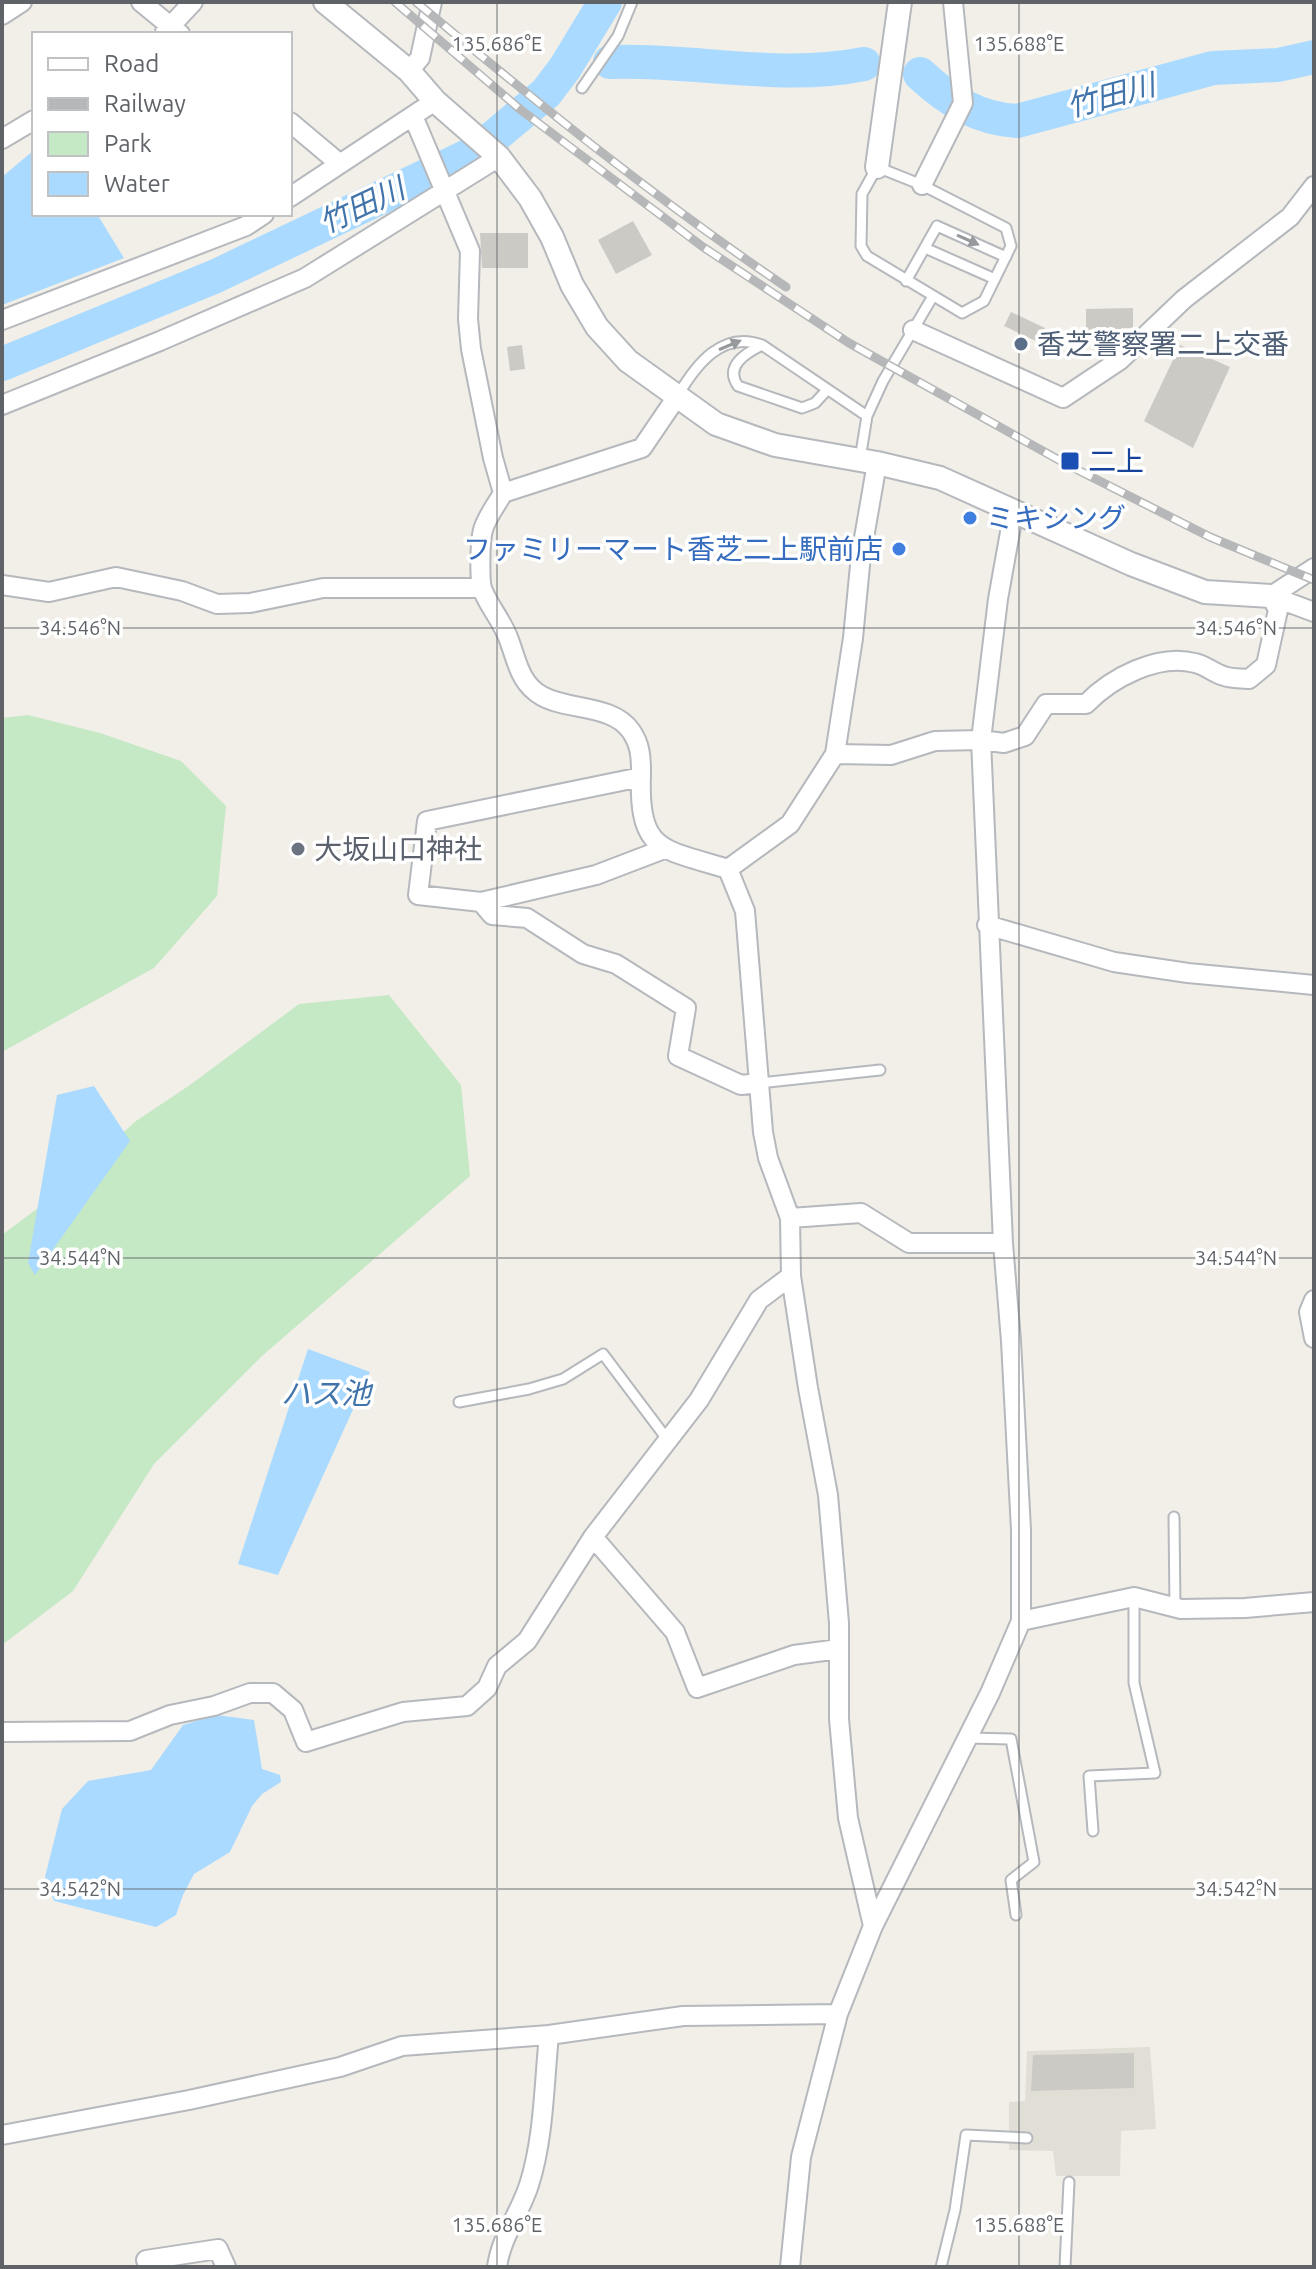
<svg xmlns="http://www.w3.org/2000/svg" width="1316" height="2269" font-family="Ubuntu,'Noto Sans JP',sans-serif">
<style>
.education{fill:#e1ded6}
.green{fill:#c5e8c5}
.water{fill:#aadaff}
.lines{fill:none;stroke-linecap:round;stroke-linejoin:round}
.river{stroke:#aadaff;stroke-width:34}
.building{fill:#cccac5}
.service-casing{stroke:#b5b8bc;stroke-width:13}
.minor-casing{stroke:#b5b8bc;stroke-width:22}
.tertiary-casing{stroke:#b5b8bc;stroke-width:26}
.service{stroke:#fff;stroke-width:9}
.minor{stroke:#fff;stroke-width:18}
.tertiary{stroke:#fff;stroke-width:22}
.rail-casing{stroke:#b6b7b8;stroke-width:9}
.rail{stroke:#fff;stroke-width:6;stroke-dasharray:18;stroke-linecap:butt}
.oneway{fill:#979a9d}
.ticks{fill:none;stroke:#5f6368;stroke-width:2;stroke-opacity:0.45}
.service-dot{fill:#5c6f8a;stroke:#fff;stroke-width:3}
.transit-dot{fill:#1a4fb4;stroke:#fff;stroke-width:3}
.shop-dot{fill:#3f7fe0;stroke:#fff;stroke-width:3}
.worship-dot{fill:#6b7280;stroke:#fff;stroke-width:3}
.labels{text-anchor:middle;stroke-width:7;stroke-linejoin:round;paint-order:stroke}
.service-label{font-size:28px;fill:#4e5e75;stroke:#fff;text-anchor:start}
.transit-label{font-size:28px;fill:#164399;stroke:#fff;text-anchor:start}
.shop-label{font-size:28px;fill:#366cbe;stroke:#fff;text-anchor:start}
.worship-label{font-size:28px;fill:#5b616d;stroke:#fff;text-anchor:start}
.water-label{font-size:30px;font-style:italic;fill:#4174aa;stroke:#fff}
.ticks-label{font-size:20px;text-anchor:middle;fill:#5f6368;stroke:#fff;stroke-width:7;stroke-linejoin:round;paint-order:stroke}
</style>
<rect width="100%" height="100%" fill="#f1efe8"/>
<!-- education -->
<path class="education" d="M1150 2047 1156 2129 1121 2131 1120 2176H1056L1053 2151 1009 2150V2102L1025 2101 1027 2051Z"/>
<!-- green -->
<path class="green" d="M28 715 100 733 181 761 226 806 217 896 154 968 2 1052V718Z
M389 995 461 1085 470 1176 262 1356 154 1464 73 1591 2 1645V1235L46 1202 136 1121 190 1085 299 1004Z"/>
<!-- water -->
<path class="water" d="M34 150V214H97L124 258 2 305V177Z
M94 1086 130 1141 35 1275 28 1263 57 1095Z
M308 1349 370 1372 278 1575 238 1564Z
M216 1715 254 1720 262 1769 280 1775 281 1782 262 1794 252 1806 230 1852 194 1874 183 1895 176 1915 156 1927 54 1901 45 1877 62 1809 88 1781 151 1770 183 1725Z"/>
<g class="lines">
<!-- river -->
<path class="river" d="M610 62C694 59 781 81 864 64
M920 74C948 100 978 119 1017 121L1213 68 1278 65 1314 57
M2 364 216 276 476 152 546 93 565 68 605 2"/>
</g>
<!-- building -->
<path class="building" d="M633 221 652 255 616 274 598 240Z
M480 233H528V268H482Z
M1133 308V328H1121V340H1086V309Z
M1011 312 1045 328 1038 342 1004 326Z
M522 345 525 369 510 371 507 347Z
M1180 345 1230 367 1193 448 1144 421Z
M1134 2053V2088L1031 2091 1033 2055Z"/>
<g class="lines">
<defs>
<path id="service" d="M582 88 618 36 632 2
M877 167 922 185 1006 228 1011 246 984 301 962 313 867 256 861 246 862 194Z
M925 248 995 279
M906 281 937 226 1006 257
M762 345C746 353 724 366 738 386L802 408 815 403 827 390
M678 395C696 365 722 330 762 345L867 416
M860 459 867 416 883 381 933 296
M759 1083 880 1070
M459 1402 529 1389 563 1379 603 1354 667 1439
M1174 1517 1175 1607
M968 1738 1011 1739 1034 1862 1011 1880 1016 1915
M1093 1831 1089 1776 1155 1773 1134 1683V1597
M941 2267 955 2210 966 2135 1027 2138
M1065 2267 1069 2182"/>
<path id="minor" d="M141 2 180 34
M2 15 22 2
M165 32 193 2
M409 71 420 58 432 2
M413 116 470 251 468 319 471 349 493 458 503 493
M290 122 340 164
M2 139 34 120
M922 185 963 103 953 2
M290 197 435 101
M2 320 246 226 264 214
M913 330 1063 398 1120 360 1184 299 1290 217 1314 186
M676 398 642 448 503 493C497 504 486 518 483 530 480 540 479 583 483 591 490 608 503 622 509 640 517 661 520 684 542 696 569 711 612 704 631 731 640 744 641 756 641 771 638 853 660 848 728 869L790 824 835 754 853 638 861 555 877 463
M2 405 160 341 305 278 499 157
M2 585 49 592 116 577 182 591 217 604 250 603 323 588H481
M1271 596 1314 568
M1271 596 1314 612
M835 754 891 755 935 741 981 740 1004 743 1025 736 1046 704H1086C1111 678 1158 653 1195 663 1205 665 1214 673 1224 676 1231 679 1241 678 1249 679L1266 665 1278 610 1271 596
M641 777 427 821 418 895 481 902 596 875 664 849
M728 869 745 911 763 1132 768 1158 790 1218 861 1213 909 1243H1003
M481 902 492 915 527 918 583 954 616 964 686 1008 678 1056 741 1085 759 1083
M987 925 1114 962 1188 973 1314 985
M790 1218 791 1276 808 1388 828 1495 839 1623V1719L848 1818 873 1926
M791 1276 759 1300 699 1400 593 1537 675 1632 697 1688 794 1655 839 1649
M1314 1300 1309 1312 1314 1338
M1021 1621 1134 1597 1181 1609 1245 1608 1314 1602
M2 1732 130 1731 170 1715 214 1706 250 1693H273L293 1710 306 1742 403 1712 467 1706 487 1688 497 1666 527 1641 593 1537
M2 2135 189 2100 340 2067 402 2046 549 2035 683 2016 838 2014
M146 2260 218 2249 226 2267
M497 2267C501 2237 520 2213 529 2185 544 2138 544 2084 549 2035
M790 2267 801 2157 838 2014 873 1926 990 1693 1021 1621V1530L1011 1341 1003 1243 981 740 998 599 1014 510"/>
<path id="tertiary" d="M325 2 409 71 435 101 499 157 530 198 552 237 572 285 597 327 628 361 716 424 775 445 877 463 940 478 1131 564 1205 592 1271 596
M877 167 900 2"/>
</defs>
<!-- service casing -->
<use href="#service" class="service-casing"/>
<!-- minor casing -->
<use href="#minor" class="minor-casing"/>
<!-- tertiary casing -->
<use href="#tertiary" class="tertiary-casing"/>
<!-- service -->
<use href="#service" class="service"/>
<!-- minor -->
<use href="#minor" class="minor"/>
<!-- tertiary -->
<use href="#tertiary" class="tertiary"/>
<defs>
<path id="rail" d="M395 2 521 110 703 247 849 343 1068 465 1210 537 1314 580
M416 2C536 102 656 199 786 287"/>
</defs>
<!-- rail casing -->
<use href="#rail" class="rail-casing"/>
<!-- rail -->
<use href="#rail" class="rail"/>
</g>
<!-- one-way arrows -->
<defs><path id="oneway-solid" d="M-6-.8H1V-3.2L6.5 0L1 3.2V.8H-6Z" transform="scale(2)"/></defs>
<g class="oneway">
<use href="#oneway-solid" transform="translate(968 240) rotate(24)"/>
<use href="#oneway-solid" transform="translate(730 345) rotate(-23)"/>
</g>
<!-- ticks -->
<path class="ticks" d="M497 2V2267M1019 2V2267M2 628H1314M2 1258H1314M2 1889H1314"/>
<!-- markers -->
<circle class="service-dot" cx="1021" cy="344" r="8"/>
<rect class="transit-dot" x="1060" y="451" width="20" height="20" rx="4"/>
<g class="shop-dot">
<circle cx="970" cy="518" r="8"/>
<circle cx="899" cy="549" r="8"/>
</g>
<circle class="worship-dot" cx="298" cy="849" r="8"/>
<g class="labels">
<!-- service labels -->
<g class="service-label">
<text x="1037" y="354">香芝警察署二上交番</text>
</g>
<!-- transit labels -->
<g class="transit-label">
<text x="1088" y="471">二上</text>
</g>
<!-- shop labels -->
<g class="shop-label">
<text x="986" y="528">ミキシング</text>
<text x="883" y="559" text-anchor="end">ファミリーマート香芝二上駅前店</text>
</g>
<!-- worship labels -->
<g class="worship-label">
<text x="314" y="859">大坂山口神社</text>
</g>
<!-- water labels -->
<g class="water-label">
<text transform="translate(1111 96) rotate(-15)" y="10">竹田川</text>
<text transform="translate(362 206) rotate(-25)" y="10">竹田川</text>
<text x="326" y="1404">ハス池</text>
</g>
</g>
<g class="ticks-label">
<text x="497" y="51">135.686°E</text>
<text x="1019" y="51">135.688°E</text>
<text x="80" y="635">34.546°N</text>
<text x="1236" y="635">34.546°N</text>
<text x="80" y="1265">34.544°N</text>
<text x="1236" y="1265">34.544°N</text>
<text x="80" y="1896">34.542°N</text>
<text x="1236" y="1896">34.542°N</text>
<text x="497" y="2232">135.686°E</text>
<text x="1019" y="2232">135.688°E</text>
</g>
<!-- border -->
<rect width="1316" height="2269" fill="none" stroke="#5f6368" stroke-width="8"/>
<!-- legend -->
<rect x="32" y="32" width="260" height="184" fill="#ffffff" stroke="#bfc1c3" stroke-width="2"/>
<rect x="48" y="58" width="40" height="12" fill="#ffffff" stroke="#bfc1c3" stroke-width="2"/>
<text x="104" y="72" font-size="24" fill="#5f6368">Road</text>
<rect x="48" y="98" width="40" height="12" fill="#b6b7b8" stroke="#bfc1c3" stroke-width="2"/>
<text x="104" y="112" font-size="24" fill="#5f6368">Railway</text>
<rect x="48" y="132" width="40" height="24" fill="#c5e8c5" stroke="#bfc1c3" stroke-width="2"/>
<text x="104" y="152" font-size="24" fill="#5f6368">Park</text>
<rect x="48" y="172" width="40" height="24" fill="#aadaff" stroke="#bfc1c3" stroke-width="2"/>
<text x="104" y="192" font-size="24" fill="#5f6368">Water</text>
</svg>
